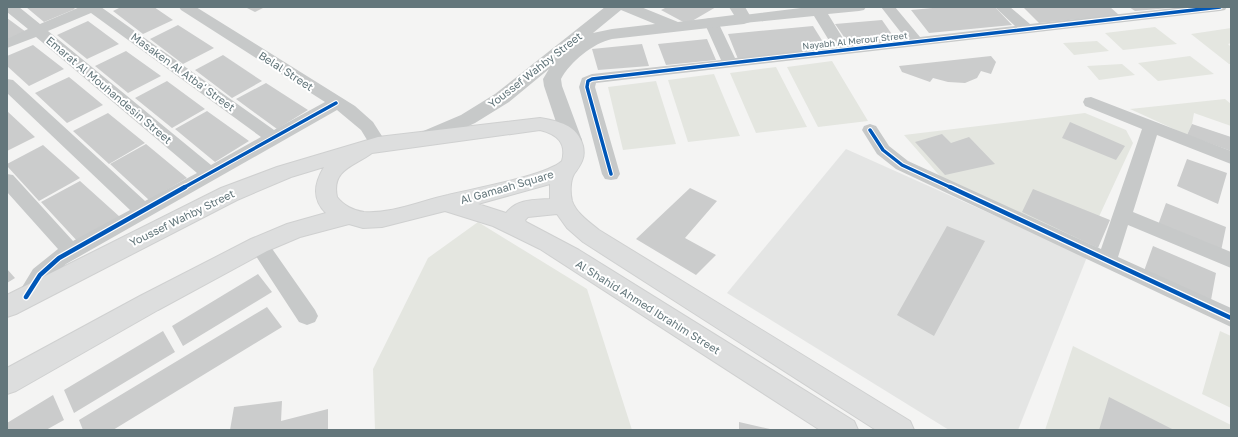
<svg xmlns="http://www.w3.org/2000/svg" width="1238" height="437" font-family="'Golos Text',sans-serif">
<style>
.built{fill:#e4e5e4}
.green{fill:#e4e6e0}
.building{fill:#cbcccc}
.lines{fill:none;stroke-linecap:round;stroke-linejoin:round}
.secondary-casing{stroke:#cfd0d0;stroke-width:2}
.minor{fill:#c7c9c9;fill-rule:evenodd}
.tertiary{fill:#c7c9c9;fill-rule:evenodd}
.secondary{fill:#dddede;fill-rule:evenodd}
.cycleway-far1-casing{stroke:#fff;stroke-width:5.5}
.cycleway-casing{stroke:#fff;stroke-width:7}
.cycleway-far1{stroke:#0057b8;stroke-width:3.5}
.cycleway{stroke:#0057b8;stroke-width:4.5}
.labels{text-anchor:middle;stroke-width:4;stroke-linejoin:round;paint-order:stroke}
.far-street-label{font-size:9px;fill:#63767b;stroke:#fff}
.street-label{font-size:11px;fill:#63767b;stroke:#fff}
</style>
<rect width="100%" height="100%" fill="#f4f4f3"/>
<!-- built -->
<path class="built" d="M846 149 1087 257 1018 430H949L727 293Z"/>
<!-- green -->
<path class="green" d="M1155 27 1177 44 1123 50 1105 33Z
M1231 28V43L1228 44 1231 47V64H1229L1191 34Z
M1097 41 1109 51 1074 55 1063 43Z
M1190 56 1214 74 1158 81 1138 63Z
M832 61 868 121 818 127 787 67Z
M1122 64 1135 75 1099 80 1087 66Z
M776 67 807 127 756 133 730 73Z
M714 74 740 136 688 142 668 80Z
M656 81 676 144 623 150 608 87Z
M1225 99 1231 104V126L1194 113 1192 124 1187 135 1130 109Z
M1085 113 1126 130 1133 143 1084 249 945 182 904 135Z
M478 222 587 289 632 430H375L373 369 428 258Z
M1220 331 1231 336V408L1202 394Z
M1073 346 1231 425V430H1045Z"/>
<!-- building -->
<path class="building" d="M26 7H73L75 9 44 22Z
M121 7H154L173 20 143 34 113 11Z
M245 7H265L255 12Z
M667 7H716L687 24 661 10Z
M943 7H995L1012 25 929 33 911 10Z
M1023 7H1110L1119 15 1039 23Z
M1129 7H1170V8L1135 11Z
M7 18 26 32 7 41Z
M882 20 896 40 849 44 835 24Z
M88 21 119 44 87 59 57 35Z
M178 25 214 48 183 64 150 39Z
M813 26 828 50 738 59 728 34Z
M707 39 716 60 666 65 658 44Z
M642 44 649 66 598 70 592 49Z
M33 45 64 69 29 86 7 66V56Z
M126 51 161 76 128 93 95 66Z
M223 55 262 81 232 98 195 70Z
M991 56 996 62 991 74 981 71 977 78 965 83 948 82 933 78 930 82 902 72 899 66Z
M69 77 103 105 67 123 35 93Z
M167 81 205 109 172 128 135 98Z
M266 83 308 110 277 129 236 99Z
M7 111 35 137 7 151Z
M207 111 249 141 215 162 175 129Z
M108 113 145 143 109 164 73 131Z
M1070 122 1125 146 1116 160 1062 138Z
M1192 124 1231 137V151L1187 135Z
M942 134 951 143 969 137 995 164 945 175 915 142Z
M146 144 187 178 149 200 110 164Z
M43 145 80 178 39 201 7 166V164Z
M1187 159 1227 173 1218 204 1177 186Z
M80 181 120 217 79 243 41 202Z
M690 188 717 201 685 238 716 255 696 275 636 239Z
M1033 189 1110 220 1098 248 1022 212Z
M1166 203 1226 227 1221 251 1158 225Z
M947 226 985 241 934 336 897 315Z
M1153 246 1216 273 1211 300 1144 271Z
M7 269 15 278 7 283Z
M258 274 272 292 183 346 172 326Z
M267 307 282 327 113 430H83L79 420Z
M163 331 175 352 74 413 64 390Z
M53 395 64 420 46 430H7V423Z
M1109 397 1174 430H1099Z
M282 401 281 421 328 409V430H230L234 407Z
M739 422 770 429V430H739Z"/>
<g class="lines">
<defs>
<path id="secondary" d="M540 118C558 121 578 125 583 146 584 151 584 157 582 161 580 166 577 170 574 174 570 181 570 193 572 201 576 213 589 222 599 230L910 421 914 430H876L583 242 567 228 557 214 528 217 525 220 526 222 579 250 854 421 858 430H820L540 249 493 226 445 211 382 227 363 228 349 224 300 237 267 251 158 310 16 391 7 394V368L140 296 251 239 287 224 326 213C312 199 314 184 324 167L291 177 237 200 16 314 7 317V295L221 188 277 167 378 137ZM540 130C557 134 567 143 562 161 546 176 472 189 448 195 420 201 392 214 364 212 354 211 343 205 337 197 331 169 355 166 372 153ZM550 184V199C533 200 517 199 506 213L478 204Z"/>
</defs>
<!-- secondary casing -->
<use href="#secondary" class="secondary-casing"/>
<!-- minor -->
<path class="minor" d="M7 7H19L40 24 80 7H101L274 130 325 102 181 10 179 7H196L355 106 373 122 387 144 384 148 378 150 372 148 361 130 337 110 66 264 47 281 33 303 26 306 19 303 16 297 33 269 58 249 7 192V174L13 175 73 241 130 210 7 93V79L13 80 145 201 197 173 36 37 7 48V39L28 29 7 12ZM91 13 261 137 211 165 48 31Z
M809 7H866L864 10 859 11 828 14 847 45 906 39 881 7H895L920 37 1015 26 995 7H1010L1030 24 1183 7H1227L1225 10 1220 11 596 83 595 87 620 174 617 179 611 180 605 179 602 174 579 87 582 78 592 74 721 60 704 22 706 19 711 18 716 19 718 22 735 58 833 47 814 16 744 23 739 22 737 19 739 16 744 15Z
M1091 97 1231 151V164L1157 135 1133 212 1231 252V268L1128 225 1118 257 1231 308V327L896 169 877 154 862 130 864 126 870 124 876 126 889 146 908 161 1101 249 1142 129 1085 106 1083 102 1085 98Z
M259 237 266 240 315 310 318 316 315 322 307 325 299 322 252 250 249 245 252 240Z"/>
<!-- tertiary -->
<path class="tertiary" d="M605 7H641L678 22 734 15 729 7H745L752 19 750 22 744 24 612 39C593 43 570 62 561 79L562 86 582 140 579 145 572 147 565 145 562 140 544 86 543 79 549 69 509 102 475 123 435 142 428 144 421 142 418 137 421 132 461 115 495 94ZM621 10 655 24 612 29 593 33Z"/>
<!-- secondary -->
<use href="#secondary" class="secondary"/>
<defs>
<path id="cycleway-far1" d="M870 130 883 150 902 165 952 188
M611 174 587 87 588 81 592 79 1220 7
M183 188 336 103"/>
<path id="cycleway" d="M950 187 1231 318
M26 297 40 275 59 258 185 187"/>
</defs>
<!-- cycleway-far1 casing -->
<use href="#cycleway-far1" class="cycleway-far1-casing"/>
<!-- cycleway casing -->
<use href="#cycleway" class="cycleway-casing"/>
<!-- cycleway-far1 -->
<use href="#cycleway-far1" class="cycleway-far1"/>
<!-- cycleway -->
<use href="#cycleway" class="cycleway"/>
</g>
<g class="labels">
<!-- far-street labels -->
<g class="far-street-label">
<text transform="translate(855 41) rotate(-6)" y="3">Nayabh Al Merour Street</text>
</g>
<!-- street labels -->
<g class="street-label">
<text transform="translate(535 70) rotate(-38)" y="4">Youssef Wahby Street</text>
<text transform="translate(286 71) rotate(33)" y="4">Belal Street</text>
<text transform="translate(183 72) rotate(36)" y="4">Masaken Al Atba' Street</text>
<text transform="translate(109 90) rotate(40)" y="4">Emarat Al Mouhandesin Street</text>
<text transform="translate(507 187) rotate(-16)" y="4">Al Gamaah Square</text>
<text transform="translate(182 218) rotate(-26)" y="4">Youssef Wahby Street</text>
<text transform="translate(648 307) rotate(32)" y="4">Al Shahid Ahmed Ibrahim Street</text>
</g>
</g>
<!-- border -->
<rect width="1238" height="437" fill="none" stroke="#63767b" stroke-width="16"/>
</svg>
